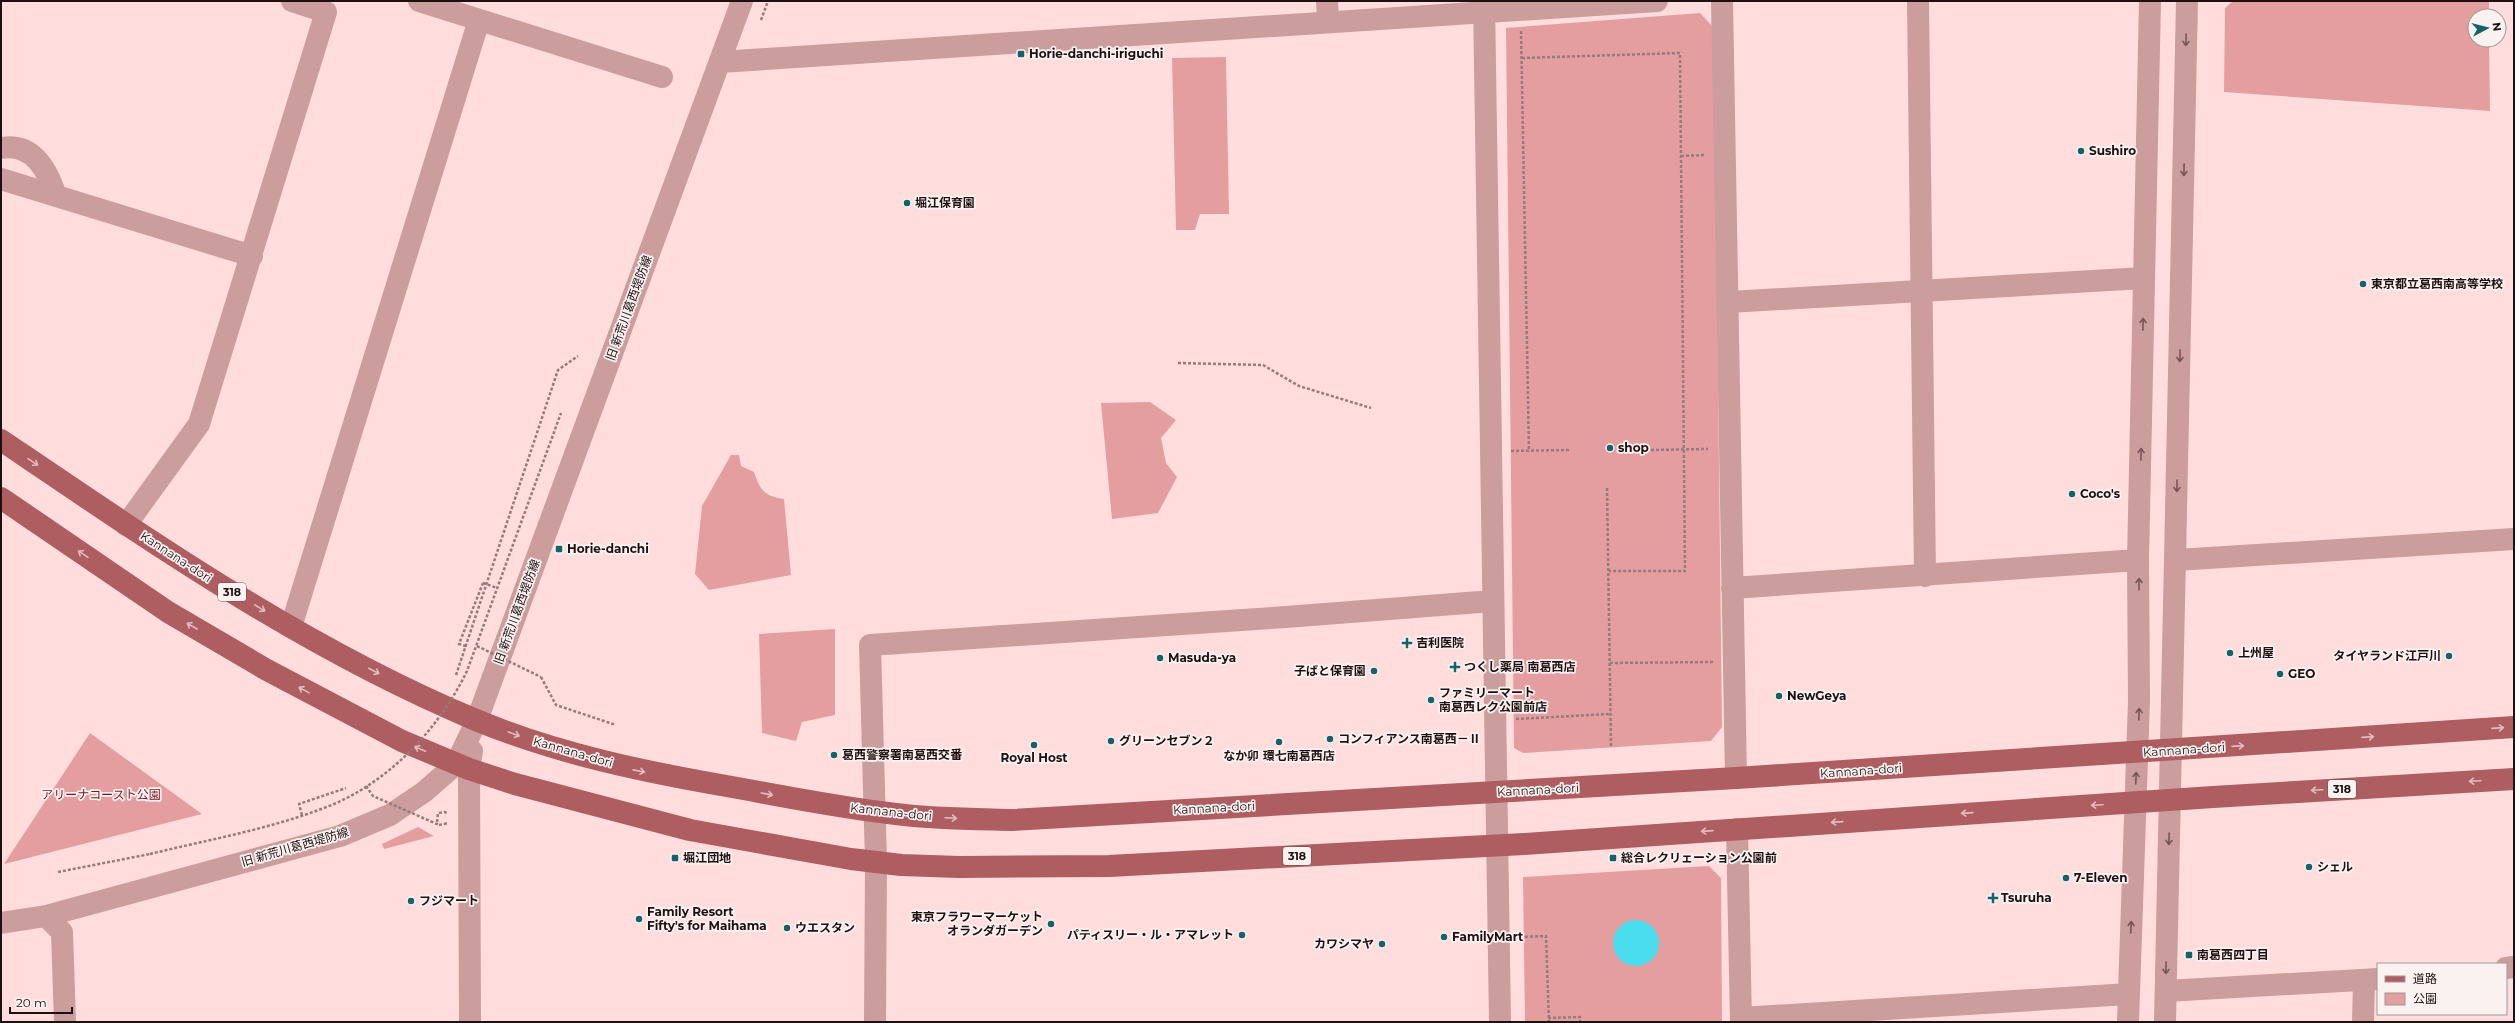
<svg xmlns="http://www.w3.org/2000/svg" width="2515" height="1023" font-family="Montserrat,'Noto Sans JP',sans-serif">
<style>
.green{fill:#e59e9f}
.water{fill:#49ddee}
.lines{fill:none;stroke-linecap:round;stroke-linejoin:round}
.path{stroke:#947b7c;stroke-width:2.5;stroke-dasharray:3 2;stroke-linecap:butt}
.minor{stroke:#cc9d9d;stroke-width:22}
.major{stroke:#ae5d61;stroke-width:22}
.path-bridge{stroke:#947b7c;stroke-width:2.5;stroke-dasharray:3 2;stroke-linecap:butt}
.oneway{stroke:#755657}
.oneway2{stroke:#dfbdbf}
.poi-dot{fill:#14626b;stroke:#faf1f1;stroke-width:1.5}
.labels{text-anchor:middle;stroke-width:3.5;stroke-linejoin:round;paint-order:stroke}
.shield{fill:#faf1f1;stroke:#605454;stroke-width:1}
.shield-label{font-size:11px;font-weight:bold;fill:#1e1011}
.poi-label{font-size:12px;font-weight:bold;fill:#1e1011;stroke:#faf1f1;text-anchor:start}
.street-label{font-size:12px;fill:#1e1011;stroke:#faf1f1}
.park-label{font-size:12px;fill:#711724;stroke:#faf1f1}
</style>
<rect width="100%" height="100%" fill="#fdd"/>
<!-- green -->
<path class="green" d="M2233 1H2489V16H2475V40H2489L2490 111 2224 92 2225 8Z
M1700 13 1714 28 1722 727 1711 741 1523 753 1514 748 1506 28Z
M1226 57 1229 214H1200L1195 230H1176L1172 58Z
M1150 402 1176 420 1161 438 1166 463 1177 477 1158 513 1112 519 1101 403Z
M731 455H739L741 466 754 472C760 490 764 496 784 499L791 575 709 590 695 574 702 506Z
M835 629V715L802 722 796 741 762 733 759 634Z
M90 733 202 814 4 864Z
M418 827 434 836 384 849 382 844Z
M1709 866 1721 878 1722 1022H1525L1523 877Z"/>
<!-- water -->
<path class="water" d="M1613 943a23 23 0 1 1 46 0a23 23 0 1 1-46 0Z"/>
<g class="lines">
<!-- path -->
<path class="path" d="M761 20 768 1
M1521 31 1529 451
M1522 58 1680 53 1685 571H1609
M1681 156 1705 155
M1178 363 1263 365 1299 386 1371 408
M1651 450 1708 449
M1511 451 1571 450
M1607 488 1611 747
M466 646 459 644 483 583
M1610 663 1713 662
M456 675 558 370 578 356
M541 677 556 705 616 725
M1516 719 1610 714
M302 815 299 804 346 788
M437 822 438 813 445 812 448 814
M439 825 448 823
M58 872 150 854
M1520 937 1546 936 1549 1022
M1548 1018 1580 1017V1022"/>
<!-- minor -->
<path class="minor" d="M419 1 662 77
M1327 1 1328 22
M1484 1 1500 1022
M1722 1 1736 778
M1918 1 1925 576
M720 62 1657 1
M1 148C33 142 48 171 56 196
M1 179 252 256
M1729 302 2144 278
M126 525 199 424 326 12 292 1
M2176 560 2514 539
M1732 588 2138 560
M291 627 479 20
M1737 829 1741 1022
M46 916 62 932 65 1022
M1 923 46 916 340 836 390 815 424 792 456 764 477 720 742 1
M2506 968 2514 967
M2166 991 2378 979
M1741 1018 2129 994
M470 1022 469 769 472 751
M875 1022 876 862 870 645 1286 617 1492 601
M2128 1022 2139 701 2138 560 2150 1
M2165 1022 2187 1
M2363 1022 2364 980"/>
<!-- major -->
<path class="major" d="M1 440C153 543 306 649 476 720 558 754 645 772 732 787 787 797 841 808 896 814 934 819 973 819 1012 820L1736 778 2514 727
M1 498 168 612 267 670 402 741 469 769 515 784 690 830 851 859 901 865 959 867 1109 866 1524 844 2213 797 2514 779"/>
<!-- path-bridge -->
<path class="path-bridge" d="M483 583 497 588
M477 646 541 677
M366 786 373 796 439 825
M150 854C211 839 276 828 334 804 392 779 440 727 467 671L561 413"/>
</g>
<!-- one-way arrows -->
<defs><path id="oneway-shaft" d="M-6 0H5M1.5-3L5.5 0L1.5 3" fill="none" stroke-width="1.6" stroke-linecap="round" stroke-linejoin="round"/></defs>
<g class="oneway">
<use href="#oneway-shaft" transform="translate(2186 40) rotate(91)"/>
<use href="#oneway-shaft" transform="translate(2184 170) rotate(91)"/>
<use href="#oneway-shaft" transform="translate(2143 324) rotate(-89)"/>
<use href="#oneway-shaft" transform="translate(2180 356) rotate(91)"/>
<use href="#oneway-shaft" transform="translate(2141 454) rotate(-89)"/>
<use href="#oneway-shaft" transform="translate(2177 486) rotate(91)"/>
<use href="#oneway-shaft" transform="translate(2139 584) rotate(-90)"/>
<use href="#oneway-shaft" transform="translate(2139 714) rotate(-88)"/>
<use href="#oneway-shaft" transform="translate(2136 778) rotate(-88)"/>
<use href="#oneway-shaft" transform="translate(2169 839) rotate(92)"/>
<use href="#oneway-shaft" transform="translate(2131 927) rotate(-88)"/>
<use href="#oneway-shaft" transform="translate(2166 968) rotate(91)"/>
</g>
<g class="oneway2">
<use href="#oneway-shaft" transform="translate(33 462) rotate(34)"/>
<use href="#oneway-shaft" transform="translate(83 554) rotate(-146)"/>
<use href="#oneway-shaft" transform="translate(260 608) rotate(31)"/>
<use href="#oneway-shaft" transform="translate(192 626) rotate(-150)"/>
<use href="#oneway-shaft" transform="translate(374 671) rotate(27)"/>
<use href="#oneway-shaft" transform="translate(304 690) rotate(-151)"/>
<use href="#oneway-shaft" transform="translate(2498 728) rotate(-4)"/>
<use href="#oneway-shaft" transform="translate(514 734) rotate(20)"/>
<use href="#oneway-shaft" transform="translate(2368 737) rotate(-4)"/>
<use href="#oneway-shaft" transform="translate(2238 746) rotate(-4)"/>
<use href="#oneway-shaft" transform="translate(420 749) rotate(-157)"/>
<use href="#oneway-shaft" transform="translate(639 771) rotate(11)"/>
<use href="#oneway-shaft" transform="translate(2475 781) rotate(177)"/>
<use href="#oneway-shaft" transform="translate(2317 790) rotate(177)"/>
<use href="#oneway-shaft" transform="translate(767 794) rotate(10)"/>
<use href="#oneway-shaft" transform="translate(2097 805) rotate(177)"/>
<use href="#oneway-shaft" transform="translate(1967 813) rotate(176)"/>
<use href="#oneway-shaft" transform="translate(951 818) rotate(3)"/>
<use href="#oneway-shaft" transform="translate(1837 822) rotate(176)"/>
<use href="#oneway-shaft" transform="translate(1707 831) rotate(176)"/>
</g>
<!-- markers -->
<g class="poi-dot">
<rect x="1017" y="50" width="8" height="8" rx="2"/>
<circle cx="2081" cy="151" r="4"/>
<circle cx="907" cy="203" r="4"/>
<circle cx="2363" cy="284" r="4"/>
<circle cx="1610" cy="448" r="4"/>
<circle cx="2072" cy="494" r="4"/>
<rect x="555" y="545" width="8" height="8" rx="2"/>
<path d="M1405 637h4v4h4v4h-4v4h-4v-4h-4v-4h4z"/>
<circle cx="2230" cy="653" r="4"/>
<circle cx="2449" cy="656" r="4"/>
<circle cx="1160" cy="658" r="4"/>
<path d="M1453 661h4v4h4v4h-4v4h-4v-4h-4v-4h4z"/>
<circle cx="1374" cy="671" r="4"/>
<circle cx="2280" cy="674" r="4"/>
<circle cx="1779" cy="696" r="4"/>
<circle cx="1431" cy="700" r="4"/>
<circle cx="1330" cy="739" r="4"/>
<circle cx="1111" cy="741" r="4"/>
<circle cx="1279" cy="742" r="4"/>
<circle cx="1034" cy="745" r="4"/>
<circle cx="834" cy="755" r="4"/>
<rect x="671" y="854" width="8" height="8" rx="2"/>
<rect x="1609" y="854" width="8" height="8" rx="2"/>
<circle cx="2309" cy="867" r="4"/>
<circle cx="2066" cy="878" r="4"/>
<path d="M1991 892h4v4h4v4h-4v4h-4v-4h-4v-4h4z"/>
<circle cx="411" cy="901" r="4"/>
<circle cx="639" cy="919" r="4"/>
<circle cx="1051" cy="924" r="4"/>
<circle cx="787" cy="928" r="4"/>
<circle cx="1242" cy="935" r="4"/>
<circle cx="1444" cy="937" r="4"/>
<circle cx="1382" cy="944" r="4"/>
<rect x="2185" y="951" width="8" height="8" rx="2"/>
</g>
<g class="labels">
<!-- shield labels -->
<g class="shield">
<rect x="218" y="583" width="28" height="18" rx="3"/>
<rect x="2328" y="780" width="28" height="18" rx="3"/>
<rect x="1283" y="847" width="28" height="18" rx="3"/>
</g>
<g class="shield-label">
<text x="232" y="596">318</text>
<text x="2342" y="793">318</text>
<text x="1297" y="860">318</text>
</g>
<!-- poi labels -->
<g class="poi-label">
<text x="1029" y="58">Horie-danchi-iriguchi</text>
<text x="2089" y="155">Sushiro</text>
<text x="915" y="207">堀江保育園</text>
<text x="2371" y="288">東京都立葛西南高等学校</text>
<text x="1618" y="452">shop</text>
<text x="2080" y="498">Coco's</text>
<text x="567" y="553">Horie-danchi</text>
<text x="1416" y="647">吉利医院</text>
<text x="2238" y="657">上州屋</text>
<text x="2441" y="660" text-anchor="end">タイヤランド江戸川</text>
<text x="1168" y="662">Masuda-ya</text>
<text x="1464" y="671">つくし薬局 南葛西店</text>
<text x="1366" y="675" text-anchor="end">子ばと保育園</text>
<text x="2288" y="678">GEO</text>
<text x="1439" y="697">ファミリーマート<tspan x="1439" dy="14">南葛西レク公園前店</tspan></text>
<text x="1787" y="700">NewGeya</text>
<text x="1338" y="743">コンフィアンス南葛西－Ⅱ</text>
<text x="1119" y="745">グリーンセブン２</text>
<text x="842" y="759">葛西警察署南葛西交番</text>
<text x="1279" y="760" text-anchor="middle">なか卯 環七南葛西店</text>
<text x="1034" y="762" text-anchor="middle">Royal Host</text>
<text x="683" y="862">堀江団地</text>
<text x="1621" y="862">総合レクリェーション公園前</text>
<text x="2317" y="871">シェル</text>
<text x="2074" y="882">7-Eleven</text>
<text x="2001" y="902">Tsuruha</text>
<text x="419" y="905">フジマート</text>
<text x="647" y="916">Family Resort<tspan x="647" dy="14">Fifty's for Maihama</tspan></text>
<text x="1043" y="921" text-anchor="end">東京フラワーマーケット<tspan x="1043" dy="14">オランダガーデン</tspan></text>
<text x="795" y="932">ウエスタン</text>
<text x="1234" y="939" text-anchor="end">パティスリー・ル・アマレット</text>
<text x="1452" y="941">FamilyMart</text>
<text x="1374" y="948" text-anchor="end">カワシマヤ</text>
<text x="2197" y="959">南葛西四丁目</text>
</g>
<!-- street labels -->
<g class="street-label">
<text transform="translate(629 308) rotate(-70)" y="4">旧 新荒川葛西堤防線</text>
<text transform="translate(176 557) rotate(33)" y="4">Kannana-dori</text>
<text transform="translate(517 612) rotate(-70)" y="4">旧 新荒川葛西堤防線</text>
<text transform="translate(2184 750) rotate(-4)" y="4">Kannana-dori</text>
<text transform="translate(573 752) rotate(16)" y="4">Kannana-dori</text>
<text transform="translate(1861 771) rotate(-4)" y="4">Kannana-dori</text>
<text transform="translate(1538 790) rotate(-3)" y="4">Kannana-dori</text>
<text transform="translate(1214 808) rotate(-3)" y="4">Kannana-dori</text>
<text transform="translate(891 812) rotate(6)" y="4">Kannana-dori</text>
<text transform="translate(295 847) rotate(-16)" y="4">旧 新荒川葛西堤防線</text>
</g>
<!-- park labels -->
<g class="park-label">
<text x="101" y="799">アリーナコースト公園</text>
</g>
</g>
<!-- border -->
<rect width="2515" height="1023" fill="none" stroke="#1e1011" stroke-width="4"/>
<!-- legend -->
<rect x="2377" y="963" width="130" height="52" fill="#faf1f1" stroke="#a29797"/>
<rect x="2385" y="976" width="20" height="6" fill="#ae5d61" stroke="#a29797"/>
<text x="2413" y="983" font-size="12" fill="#1e1011">道路</text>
<rect x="2385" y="993" width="20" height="12" fill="#e59e9f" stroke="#a29797"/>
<text x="2413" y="1003" font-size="12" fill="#1e1011">公園</text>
<!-- north arrow -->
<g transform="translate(2487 28) rotate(83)"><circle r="19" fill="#faf1f1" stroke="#a29797"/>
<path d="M0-3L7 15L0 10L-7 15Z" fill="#14626b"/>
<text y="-6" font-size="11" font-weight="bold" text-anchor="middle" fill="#1e1011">N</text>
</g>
<!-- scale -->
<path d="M10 1007v6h62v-6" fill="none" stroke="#1e1011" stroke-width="2"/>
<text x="16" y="1007" font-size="12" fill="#1e1011" stroke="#faf1f1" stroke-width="3" paint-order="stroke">20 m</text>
</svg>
